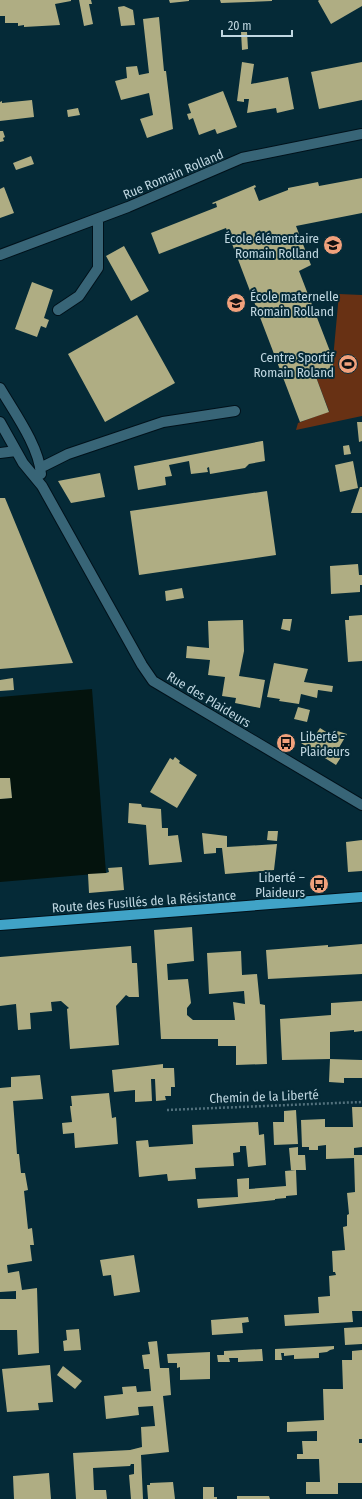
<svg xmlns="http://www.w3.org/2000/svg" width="362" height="1499" font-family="'Fira Sans Condensed',sans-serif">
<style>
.green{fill:#683114}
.water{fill:#04130d}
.building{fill:#afad83}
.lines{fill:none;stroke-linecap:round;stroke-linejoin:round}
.minor-casing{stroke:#00111a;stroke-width:12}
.major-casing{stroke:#00111a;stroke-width:12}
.path{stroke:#52717d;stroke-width:2.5;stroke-dasharray:2 2;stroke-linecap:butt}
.minor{stroke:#386577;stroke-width:10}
.major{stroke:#40a3c7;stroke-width:10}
.labels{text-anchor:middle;stroke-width:4;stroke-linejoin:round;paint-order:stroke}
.street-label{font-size:13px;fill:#c0d7e1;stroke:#052a37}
.poi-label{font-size:13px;fill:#c0d7e1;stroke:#052a37;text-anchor:end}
</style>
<rect width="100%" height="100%" fill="#052a37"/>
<!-- green -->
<path class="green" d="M339 294 362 295V416L296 430 298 423 330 411H329L316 377 333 370V359Z"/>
<!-- water -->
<path class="water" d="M92 689 106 873 0 882V799L12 798 10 778H0V697Z"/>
<!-- building -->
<path class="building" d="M0 0H71V1L55 4 60 25 24 27V25L18 26V23H5V16H0Z
M79 0H91L92 4H89L93 24 84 26Z
M169 0H189V1L170 3Z
M220 0H272V1L221 3Z
M319 0H362V6L331 24 318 1Z
M124 6 133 10 135 25 121 26 118 7Z
M159 17 164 71H166L173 129 147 138 140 119 153 115 149 93 121 100 115 81 127 78 126 67 137 66 139 75 149 73 143 19Z
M241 32H247L248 49 242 50Z
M242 62 254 64 251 84 288 77 294 109 277 113 276 108 247 113 249 99H244V102L237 101Z
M362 62V100L319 109 311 72Z
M223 91 237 127 217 134 215 129 199 135 193 118 189 120 187 114 191 113 188 104Z
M32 100 34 117 0 121V102L2 101V103Z
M78 108 80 115 68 117 67 110Z
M0 131H3L5 137 3 138 4 141 0 142Z
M31 156 34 164 16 170 13 163Z
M362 178V213L296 226 311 265 299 271 333 359V370L316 377 329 412 300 422 226 228 159 254 151 233 217 207 216 203 213 204 212 203 255 185 256 187 254 188 259 201 288 190V188L318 182 319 186Z
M4 187 14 213 0 218V189Z
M124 246 149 291 131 301 106 256Z
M32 282 53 290 44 318 49 320 46 328 41 326 37 337 15 329Z
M137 315 175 383 105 422 68 354Z
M357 422H362V441L359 442Z
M262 441H263L265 461 249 464 245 468 210 474 209 467 207 468 208 472 191 474 189 461 169 465 172 476 165 477 166 485 138 490 134 466Z
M349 445 351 454 344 455 343 446Z
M353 461 358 488 340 492 335 465Z
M100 473 105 497 71 503 58 481Z
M360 487H362V513H351Z
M267 491 276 555 139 575 130 511Z
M0 498H5L73 663 0 669Z
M358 564 359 575H362V585H360V592L331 594 330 566Z
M182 588 184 598 166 601 165 591Z
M362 615V661L348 662 345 620H349V616Z
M283 619H292L290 631 281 629Z
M243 620 244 651 239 676 265 680 260 708 235 703 236 698 222 696 225 677 208 675 210 660 186 658 187 646 209 648 208 621Z
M274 663 308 669 304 682 333 686 332 692 318 690 317 698 301 694 299 704 279 701 280 699 267 697Z
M13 678 14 690 0 691V680Z
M298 707 310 710 307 722 294 719Z
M320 728 331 735 334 730 347 734 337 751 343 754 336 765 301 743 308 733 314 737Z
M175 757 180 761 179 763 197 775 177 808 150 792 170 758 173 760Z
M0 778H10L12 798 0 799Z
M129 803 141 804 142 807 161 809 162 828H168V836L178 835 182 862 149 865 146 825 128 823Z
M268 831H278L277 841 267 840Z
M202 833 227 836V847L277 844 274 870 225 874 222 848H216V853L204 854Z
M362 840V871L348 872 346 842Z
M122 867 124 890 89 893 88 874 106 873 109 872 108 868Z
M192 927 194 961 167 964 168 980 188 979 191 1003 187 1008V1015L193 1020H235L233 1002 245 1004 244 991 209 994 207 953 241 951 242 975 257 974 260 1004 265 1005 267 1064 236 1065V1046H218V1039H161L154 930Z
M362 944V974L268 979 266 950 328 945V947Z
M131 946 132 963H137L139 997H129L126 995 116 1006 119 1045 70 1049 67 1009 69 1008 61 1001 51 1002 52 1011 30 1013 31 1029 18 1030 16 1004 0 1006V957Z
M362 1001V1031L354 1032V1030L330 1032V1059L282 1060 280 1019 331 1015V1003Z
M330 1059 362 1060V1078H344V1083L329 1082Z
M163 1064V1068H174L175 1087H171V1096H165L166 1100 156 1101 155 1079H151L152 1101 135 1102V1090L114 1092 112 1070Z
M40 1075 43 1099 13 1101 17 1154H19L21 1173H25L28 1190 24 1191 28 1229 32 1228 34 1245H30L32 1261 7 1265 8 1273 19 1271 22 1290 37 1288 39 1353 18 1355 17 1330H0V1299H16V1291L0 1292V1088L11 1087V1077Z
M109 1093 112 1118 116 1117 118 1144 75 1148 74 1133 63 1134 62 1123 72 1122 70 1106H72L71 1096Z
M352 1107H362V1147L354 1148V1155H362V1311H352L353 1322 285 1326 284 1315 319 1313 318 1297 330 1296 329 1276 336 1275 335 1272H333L332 1251 345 1250 343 1227 347 1226V1215L349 1214 347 1193 355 1192 354 1158 326 1159V1145L318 1146V1150H309V1147H302L301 1120 325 1119V1127H353Z
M296 1110 298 1144 274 1145 273 1122H284V1111Z
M258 1122 259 1135 264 1134 266 1165 248 1167 246 1146H240V1152L233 1153 234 1166 195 1168 196 1179 168 1181 167 1174 139 1177 136 1141 148 1140 149 1147 193 1144 192 1125Z
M298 1147V1155H305L306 1170H291L289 1148Z
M296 1170 297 1195 286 1196V1198L275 1199V1200L198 1208 197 1199 238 1197 237 1179 249 1178V1189L286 1186 285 1171Z
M134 1255 140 1292 114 1296 111 1275 103 1276 100 1260Z
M248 1317 249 1322 242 1323 243 1333 212 1335 211 1320Z
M362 1327V1344L345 1345 344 1328Z
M79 1329 81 1350 64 1351 63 1341 67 1340 66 1330Z
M157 1341 160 1368H169L171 1395 163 1396 169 1452 141 1455 143 1499H131L129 1475 134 1474V1464H131L130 1466 93 1468 94 1490H106L107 1499H76L73 1453 130 1450 142 1447 141 1427 155 1426 153 1406 138 1407 139 1415 106 1419 104 1396 123 1394 122 1387 136 1386 137 1392 151 1391 149 1369H144L142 1355 150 1354 148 1342Z
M334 1346V1349L330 1350 327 1352 319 1353V1358L294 1359V1355L284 1356V1353H281L282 1360H275V1349Z
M262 1349 263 1361 238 1362V1358H229L230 1362H218L217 1355H224V1351Z
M362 1350V1439H359V1443H362V1483H338V1494H306V1482H320L319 1459H297V1454H303L302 1441H317V1431L287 1432V1422L324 1420 323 1389H343L342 1360H352V1351Z
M210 1352V1379L180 1380V1367L177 1368V1363H168L167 1354Z
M50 1365 53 1402 38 1403 39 1410 7 1412 2 1369Z
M63 1366 82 1381 75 1389 57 1375Z
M49 1473 51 1499H14L13 1476Z
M173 1482 175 1499H148L147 1485H150V1483Z
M203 1487H214V1497H217V1499H203Z
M237 1496H269L270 1499H237Z"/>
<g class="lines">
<defs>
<path id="minor" d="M0 255 128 207 242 158 362 134
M58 310 79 296 98 268V219
M0 388C14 412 39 446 41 474
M0 422 23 463 42 486 142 665 153 681 362 805
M0 453 16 451
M40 468 68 454 163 422 235 411"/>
<path id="major" d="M0 925 362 897"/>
</defs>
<!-- minor casing -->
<use href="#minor" class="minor-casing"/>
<!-- major casing -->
<use href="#major" class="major-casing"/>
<!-- path -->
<path class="path" d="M167 1110 362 1102"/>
<!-- minor -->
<use href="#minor" class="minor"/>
<!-- major -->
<use href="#major" class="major"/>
</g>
<!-- icons -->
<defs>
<symbol id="school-disc" viewBox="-11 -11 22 22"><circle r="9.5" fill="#f1a17c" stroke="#052a37"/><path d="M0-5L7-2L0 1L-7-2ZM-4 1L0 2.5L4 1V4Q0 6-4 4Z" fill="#111"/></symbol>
<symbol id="stadium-disc" viewBox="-11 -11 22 22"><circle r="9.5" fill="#f1a17c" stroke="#052a37"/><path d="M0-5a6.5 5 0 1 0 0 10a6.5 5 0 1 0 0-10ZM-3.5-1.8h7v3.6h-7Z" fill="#111"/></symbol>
<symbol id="bus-disc" viewBox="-11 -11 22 22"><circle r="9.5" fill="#f1a17c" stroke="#052a37"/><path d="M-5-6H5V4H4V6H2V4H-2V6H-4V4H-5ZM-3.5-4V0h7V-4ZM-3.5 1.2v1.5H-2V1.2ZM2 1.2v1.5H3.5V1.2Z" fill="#111"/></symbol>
</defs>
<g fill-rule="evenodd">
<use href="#school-disc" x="322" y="234" width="22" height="22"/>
<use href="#school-disc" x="225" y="292" width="22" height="22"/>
<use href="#stadium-disc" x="337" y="353" width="22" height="22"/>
<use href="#bus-disc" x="275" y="732" width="22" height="22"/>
<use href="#bus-disc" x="308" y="873" width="22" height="22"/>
</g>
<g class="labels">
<!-- street labels -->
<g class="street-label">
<text transform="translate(173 174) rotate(-23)" y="5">Rue Romain Rolland</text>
<text transform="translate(209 699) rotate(31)" y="5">Rue des Plaideurs</text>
<text transform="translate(144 901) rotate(-4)" y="5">Route des Fusillés de la Résistance</text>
<text transform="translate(264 1096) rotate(-2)" y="5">Chemin de la Liberté</text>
</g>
<!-- poi labels -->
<g class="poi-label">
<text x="319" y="243">École élémentaire<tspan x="319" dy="15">Romain Rolland</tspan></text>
<text x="250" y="301" text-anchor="start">École maternelle<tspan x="250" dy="15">Romain Rolland</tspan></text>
<text x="334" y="362">Centre Sportif<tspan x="334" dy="15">Romain Roland</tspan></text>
<text x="300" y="741" text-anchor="start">Liberté -<tspan x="300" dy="15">Plaideurs</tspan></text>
<text x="305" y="882">Liberté –<tspan x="305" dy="15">Plaideurs</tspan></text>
</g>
</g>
<!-- scale -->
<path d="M222 30v6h70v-6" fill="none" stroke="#c0d7e1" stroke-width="2"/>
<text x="228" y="30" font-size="12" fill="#c0d7e1" stroke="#052a37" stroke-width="3" paint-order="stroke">20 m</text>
</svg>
